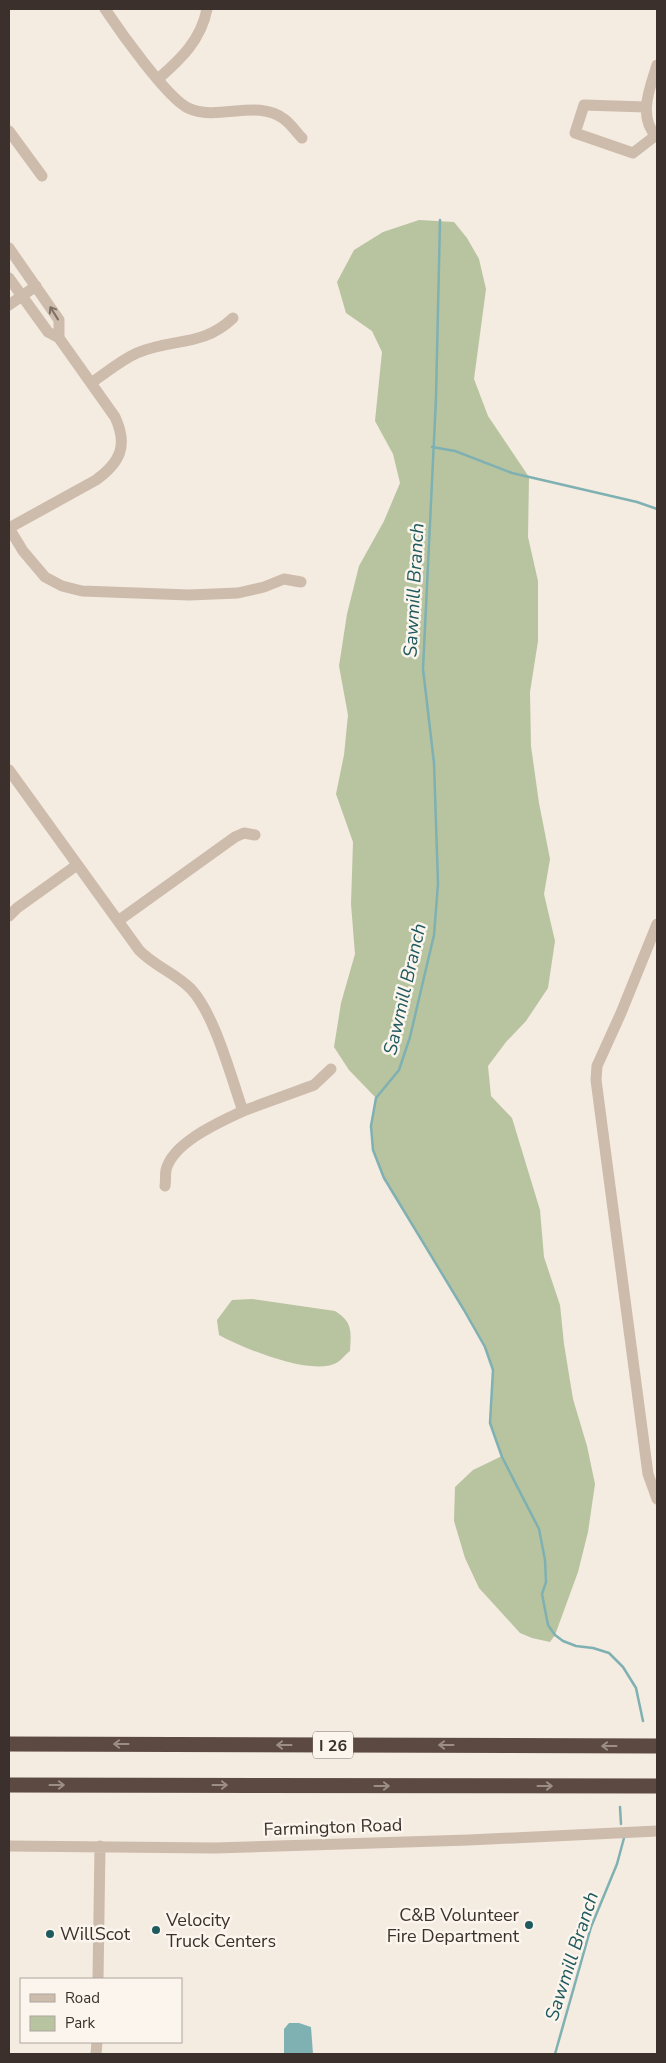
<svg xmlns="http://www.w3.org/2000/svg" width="666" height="2063" font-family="'Nunito Sans',sans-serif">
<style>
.green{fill:#b8c4a0}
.water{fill:#7fb0b2}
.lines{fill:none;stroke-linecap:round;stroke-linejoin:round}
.stream{stroke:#7fb0b2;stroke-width:2.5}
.minor{stroke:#cdbbac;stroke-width:11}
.highway{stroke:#5c4a42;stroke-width:15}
.oneway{stroke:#7d6f65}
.oneway2{stroke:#9c8e87}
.poi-dot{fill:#1f5a5e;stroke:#fbf5ee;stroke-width:2}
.labels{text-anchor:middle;stroke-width:5;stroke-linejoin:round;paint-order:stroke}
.shield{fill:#fbf5ee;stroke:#756b66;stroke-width:1}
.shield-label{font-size:16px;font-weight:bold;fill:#3b302b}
.street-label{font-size:18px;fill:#3b302b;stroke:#fbf5ee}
.poi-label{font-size:18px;fill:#3b302b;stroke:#fbf5ee;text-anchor:start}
.water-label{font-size:19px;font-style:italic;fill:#1f5a5e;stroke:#fbf5ee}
</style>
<rect width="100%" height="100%" fill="#f4ebe1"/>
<!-- green -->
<path class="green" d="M419 220 454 222 467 238 479 259 486 289 474 379 488 416 529 477 528 537 538 581V641L530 692 531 746 539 803 550 859 544 894 555 941 548 988 526 1021 506 1042 488 1066 491 1096 512 1118 540 1210 544 1257 560 1305 564 1344 573 1399 587 1446 595 1484 588 1532 578 1572 555 1635 550 1642 532 1638 520 1633 479 1588 465 1558 454 1521 455 1487 473 1470 502 1456 490 1423 493 1370 485 1347 464 1310 384 1178 373 1150 371 1126 376 1098 349 1070 334 1047 341 1003 355 954 351 904 353 842 336 794 344 755 348 715 339 666 347 614 359 566 384 521 400 483 393 454 375 421 382 352 372 331 346 313 337 282 354 250 383 232Z
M252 1299 335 1311C353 1322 351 1332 350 1351 346 1354 342 1359 338 1362 314 1378 243 1348 219 1335L217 1320 232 1300Z"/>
<!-- water -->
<path class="water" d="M289 2023H299L311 2027 313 2054H284V2029Z"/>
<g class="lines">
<!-- stream -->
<path class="stream" d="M440 220 436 398 423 669 434 763 438 884 434 935 410 1037 399 1070 376 1098 371 1126 373 1150 384 1178 464 1310 485 1347 493 1370 490 1423 502 1457 539 1529 545 1560 546 1582 542 1594 548 1625 555 1635 563 1641 576 1646 593 1648 609 1653 623 1667 636 1688 643 1721
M432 447 455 451 512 473 637 502 657 509
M620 1807 621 1824
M555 2054 591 1927 617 1864 624 1838"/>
<!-- minor -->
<path class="minor" d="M105 9C119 30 167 98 188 108 218 122 257 98 284 119 291 124 296 132 302 138
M657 65C650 88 637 117 657 137
M158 79C181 59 201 40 207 9
M646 107 584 105 575 133 633 153 655 136
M9 131 42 176
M9 248 59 320V338L48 332 9 278
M9 305 36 286
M91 383C106 373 121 360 137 353 172 338 203 347 233 318
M9 528 23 551 45 577 62 586 82 591 189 595 238 593 264 587 284 579 301 582
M9 528 96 480C121 462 128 445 115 417L59 338
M9 770 139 950C154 966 175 973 191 989 215 1015 231 1077 243 1111 220 1122 173 1142 166 1170 165 1175 166 1181 165 1186
M9 916 17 908 77 865
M118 921 235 837 244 833 255 835
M657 924 621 1013 597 1066 596 1080 648 1474 657 1499
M243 1111 314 1085 331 1069
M9 1846 215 1848 469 1840 657 1831
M98 1979 100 1846
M96 2054 97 2042"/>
<!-- highway -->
<path class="highway" d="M9 1744 657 1746
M9 1785 657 1786"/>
</g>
<!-- one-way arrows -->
<defs><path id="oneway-shaft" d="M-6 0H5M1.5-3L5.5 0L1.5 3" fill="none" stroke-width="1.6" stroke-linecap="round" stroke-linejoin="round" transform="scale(1.25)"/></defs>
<use class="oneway" href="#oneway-shaft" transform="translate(54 313) rotate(-122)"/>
<g class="oneway2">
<use href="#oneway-shaft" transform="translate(121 1744) rotate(-180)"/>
<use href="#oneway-shaft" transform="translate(284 1745) rotate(-180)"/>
<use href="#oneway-shaft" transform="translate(446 1745) rotate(-180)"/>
<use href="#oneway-shaft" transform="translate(609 1746) rotate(-180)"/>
<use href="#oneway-shaft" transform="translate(57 1785)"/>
<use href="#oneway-shaft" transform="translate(220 1785)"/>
<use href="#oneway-shaft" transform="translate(382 1786)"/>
<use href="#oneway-shaft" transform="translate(545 1786)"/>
</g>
<!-- markers -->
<g class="poi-dot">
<circle cx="529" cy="1925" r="5"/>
<circle cx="156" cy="1930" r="5"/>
<circle cx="50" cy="1934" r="5"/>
</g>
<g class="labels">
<!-- shield labels -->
<rect class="shield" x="313" y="1731.5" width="40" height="27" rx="4"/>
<g class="shield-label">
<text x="333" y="1751">I 26</text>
</g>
<!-- street labels -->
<g class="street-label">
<text transform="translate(333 1827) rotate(-2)" y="6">Farmington Road</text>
</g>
<!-- poi labels -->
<g class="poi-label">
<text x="519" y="1921" text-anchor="end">C&amp;B Volunteer<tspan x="519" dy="21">Fire Department</tspan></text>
<text x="166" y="1926">Velocity<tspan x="166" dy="21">Truck Centers</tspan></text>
<text x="60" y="1940">WillScot</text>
</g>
<!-- water labels -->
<g class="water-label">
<text transform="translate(413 590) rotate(-87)" y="7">Sawmill Branch</text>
<text transform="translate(404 989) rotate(-77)" y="7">Sawmill Branch</text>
<text transform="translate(571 1956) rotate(-72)" y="7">Sawmill Branch</text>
</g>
</g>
<!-- border -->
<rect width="666" height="2063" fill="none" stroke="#3b302b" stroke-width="20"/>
<!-- legend -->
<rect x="20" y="1978" width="162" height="65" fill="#fbf5ee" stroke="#aea6a0"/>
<rect x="30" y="1994" width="25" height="8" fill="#cdbbac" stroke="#aea6a0"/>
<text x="65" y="2003" font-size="15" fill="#3b302b">Road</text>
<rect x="30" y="2016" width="25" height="15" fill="#b8c4a0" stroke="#aea6a0"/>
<text x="65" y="2028" font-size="15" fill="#3b302b">Park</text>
</svg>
